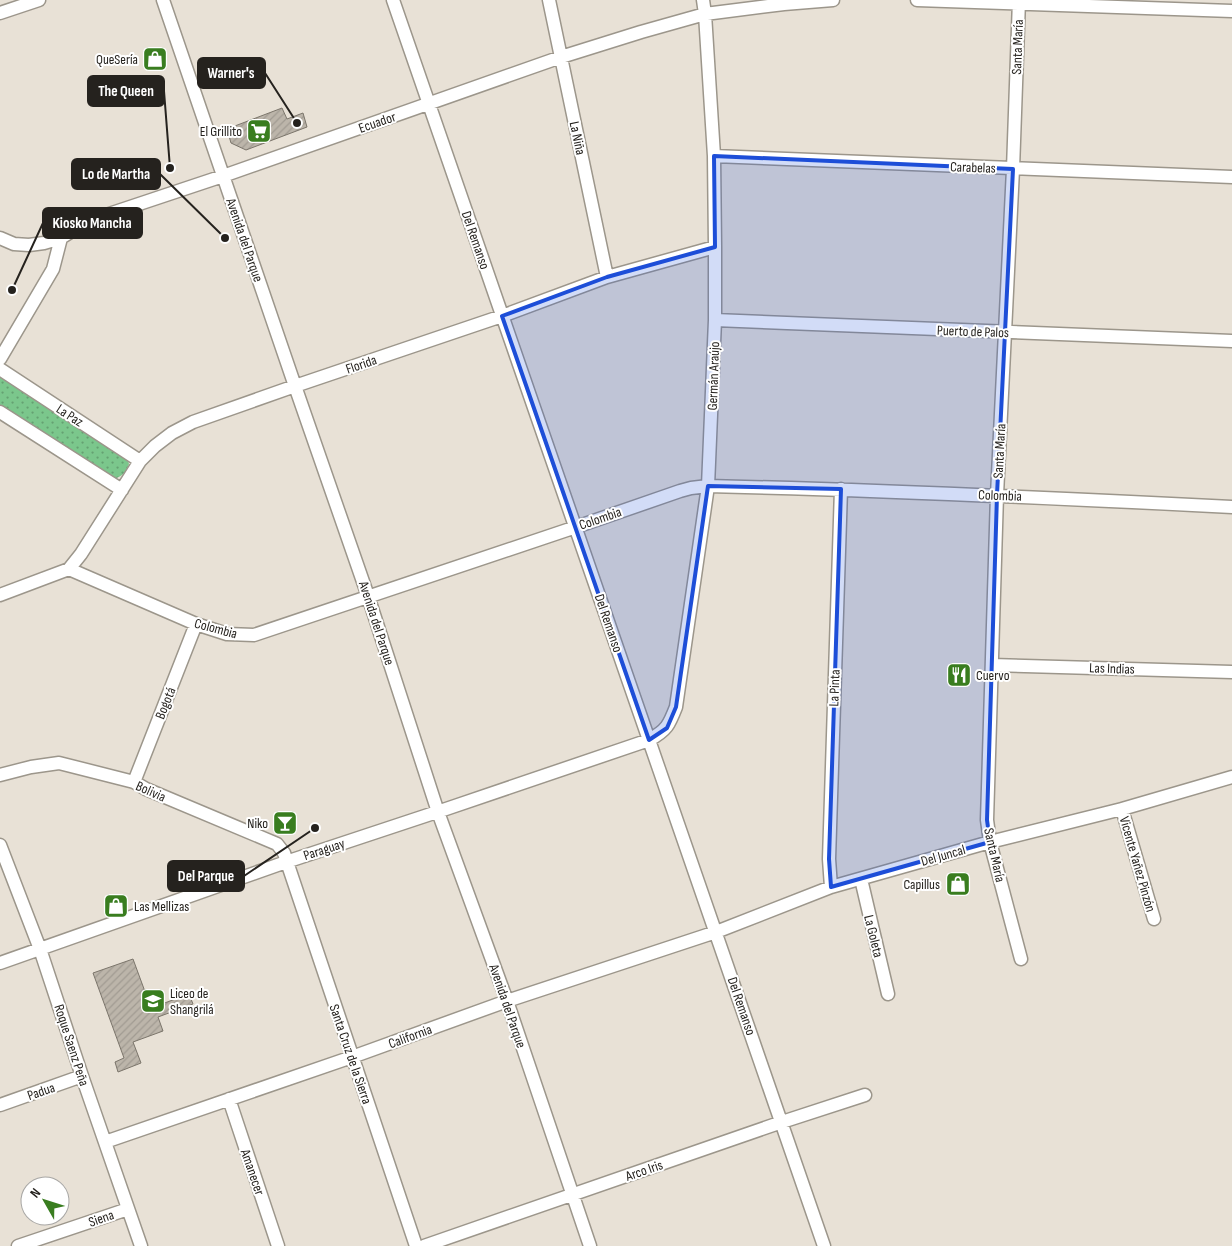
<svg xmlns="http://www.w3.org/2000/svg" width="1232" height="1246" font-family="'Sofia Sans Condensed',sans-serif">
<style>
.grass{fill:url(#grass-dots)}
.building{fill:url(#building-hatch);stroke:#7b756b}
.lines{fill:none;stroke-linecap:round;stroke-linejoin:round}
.minor-casing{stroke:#9c968b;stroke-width:15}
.minor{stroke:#fff;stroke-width:12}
.marked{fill:#1d4ed8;fill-opacity:0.2;stroke:#1d4ed8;stroke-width:4;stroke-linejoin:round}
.labels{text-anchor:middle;stroke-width:4;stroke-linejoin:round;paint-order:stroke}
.street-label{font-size:14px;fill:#25221e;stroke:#fff}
.poi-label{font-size:14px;fill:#25221e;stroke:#fff;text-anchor:end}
.leader{fill:none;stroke:#25221e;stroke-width:2}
.callout-dot{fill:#25221e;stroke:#fff;stroke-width:2}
.callout{fill:#25221e;stroke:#25221e;stroke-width:2}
.callout-label{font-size:15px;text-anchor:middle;font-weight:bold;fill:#fff}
</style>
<defs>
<pattern id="grass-dots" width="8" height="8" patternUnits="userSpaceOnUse" patternTransform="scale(1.25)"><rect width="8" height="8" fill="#7bc78c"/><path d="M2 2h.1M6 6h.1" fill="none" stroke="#65a172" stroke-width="1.8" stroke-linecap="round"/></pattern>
<pattern id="building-hatch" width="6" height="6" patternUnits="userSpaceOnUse" patternTransform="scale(1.25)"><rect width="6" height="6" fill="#bcb5aa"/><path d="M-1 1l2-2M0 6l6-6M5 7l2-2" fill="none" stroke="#a19b92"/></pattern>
</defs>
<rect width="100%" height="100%" fill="#e8e1d6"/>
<!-- grass -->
<path class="grass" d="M0 375 127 458 129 464C126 472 123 476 114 479L0 405Z"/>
<!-- building -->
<path class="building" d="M282 108 287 119 303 113 307 127 246 150 231 143 227 129Z
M133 959 151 1008 189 994 193 1004 158 1017 163 1031 133 1042 141 1063 118 1072 115 1062 124 1058 93 973Z"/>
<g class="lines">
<defs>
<path id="minor" d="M163 0 295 386 368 596 438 812 507 1001 590 1246
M393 0 824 1246
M549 0 607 277
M917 0 1232 11
M1019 0 1013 169 997 495 987 820 990 842 1021 959
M0 13 39 0
M714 156 1232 177
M0 238 14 244 29 245 44 243 61 238 88 221 223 176 561 57 641 32 705 14 784 4 833 0
M715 320 1232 341
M0 359 53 269 61 238
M0 369 140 461
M0 412 122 490
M69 569 81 554 140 461 155 446 172 433 193 422 295 386 502 316 607 277 715 247
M0 595 69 569 196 624 227 634 254 635 576 527 680 491 691 488 708 486C883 490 1057 498 1232 507
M992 665 1232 672
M0 775 31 767 59 763 134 782 146 789 277 844 284 853 416 1246
M134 782 196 624
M1122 809 1154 919
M0 845 40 949 82 1076 141 1246
M861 879 888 994
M831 887 829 859 841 489
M0 963 286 862 446 809 649 740C667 730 669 725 676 707L708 486 715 320V247L714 156 705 14 703 0
M229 1099 278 1246
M0 1105 82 1076
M105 1142 352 1057 507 1001 716 932 831 887 990 842 1122 809 1232 777
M18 1246 128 1209
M424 1246 782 1122 865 1095"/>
</defs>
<!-- minor casing -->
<use href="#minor" class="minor-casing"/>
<!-- minor -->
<use href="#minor" class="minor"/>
</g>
<!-- marked area -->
<path class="marked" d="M714 156 1013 169 997 495 987 820 990 842 831 887 829 859 841 489 708 486 676 707 667 728 649 740 502 316 607 277 715 247Z"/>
<!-- icons -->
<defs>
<symbol id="shop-square" viewBox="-11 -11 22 22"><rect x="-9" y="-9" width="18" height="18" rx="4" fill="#397d1f" stroke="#fff"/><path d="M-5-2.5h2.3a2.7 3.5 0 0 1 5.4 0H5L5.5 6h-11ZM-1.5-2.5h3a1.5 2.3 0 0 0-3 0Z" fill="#fff"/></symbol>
<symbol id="supermarket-square" viewBox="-11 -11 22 22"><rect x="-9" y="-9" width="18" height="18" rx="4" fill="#397d1f" stroke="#fff"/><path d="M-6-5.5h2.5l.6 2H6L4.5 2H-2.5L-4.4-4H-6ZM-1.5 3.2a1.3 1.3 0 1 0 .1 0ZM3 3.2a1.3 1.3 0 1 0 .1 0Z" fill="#fff"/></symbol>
<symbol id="restaurant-square" viewBox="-11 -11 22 22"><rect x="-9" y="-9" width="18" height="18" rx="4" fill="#397d1f" stroke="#fff"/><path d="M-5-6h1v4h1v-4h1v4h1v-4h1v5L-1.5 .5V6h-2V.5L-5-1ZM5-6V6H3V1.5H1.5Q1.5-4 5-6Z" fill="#fff"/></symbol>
<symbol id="bar-square" viewBox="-11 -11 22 22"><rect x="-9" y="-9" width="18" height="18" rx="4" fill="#397d1f" stroke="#fff"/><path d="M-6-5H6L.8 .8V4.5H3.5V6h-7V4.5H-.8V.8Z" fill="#fff"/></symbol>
<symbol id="school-square" viewBox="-11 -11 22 22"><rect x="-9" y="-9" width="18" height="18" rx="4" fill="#397d1f" stroke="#fff"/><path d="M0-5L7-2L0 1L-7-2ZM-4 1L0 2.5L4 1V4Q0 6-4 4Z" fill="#fff"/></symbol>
</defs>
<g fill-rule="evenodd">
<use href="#shop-square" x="141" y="45" width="28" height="28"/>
<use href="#supermarket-square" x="245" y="117" width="28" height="28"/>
<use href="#restaurant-square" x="945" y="661" width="28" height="28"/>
<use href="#bar-square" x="271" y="809" width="28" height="28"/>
<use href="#shop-square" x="944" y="870" width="28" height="28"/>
<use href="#shop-square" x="102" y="892" width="28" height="28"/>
<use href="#school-square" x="139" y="987" width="28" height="28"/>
</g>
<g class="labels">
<!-- street labels -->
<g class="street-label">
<text transform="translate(1017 47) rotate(-88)" y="5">Santa María</text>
<text transform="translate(377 122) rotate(-19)" y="5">Ecuador</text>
<text transform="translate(578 138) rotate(78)" y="5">La Niña</text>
<text transform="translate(973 167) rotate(2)" y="5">Carabelas</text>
<text transform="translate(245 240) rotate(71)" y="5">Avenida del Parque</text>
<text transform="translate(476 240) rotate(71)" y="5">Del Remanso</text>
<text transform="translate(973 331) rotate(2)" y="5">Puerto de Palos</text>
<text transform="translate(361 364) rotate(-19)" y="5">Florida</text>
<text transform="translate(713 376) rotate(-88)" y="5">Germán Araújo</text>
<text transform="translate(70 415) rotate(33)" y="5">La Paz</text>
<text transform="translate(999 451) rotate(-87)" y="5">Santa María</text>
<text transform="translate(1000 495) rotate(2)" y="5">Colombia</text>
<text transform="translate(600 518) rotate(-19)" y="5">Colombia</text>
<text transform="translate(377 623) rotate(72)" y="5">Avenida del Parque</text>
<text transform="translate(609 623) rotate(71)" y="5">Del Remanso</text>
<text transform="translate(216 628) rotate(15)" y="5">Colombia</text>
<text transform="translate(1112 668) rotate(2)" y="5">Las Indias</text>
<text transform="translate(834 688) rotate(-88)" y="5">La Pinta</text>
<text transform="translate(165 703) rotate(-68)" y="5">Bogotá</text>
<text transform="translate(151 791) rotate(24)" y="5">Bolivia</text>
<text transform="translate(324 849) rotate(-18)" y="5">Paraguay</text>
<text transform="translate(943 855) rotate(-16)" y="5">Del Juncal</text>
<text transform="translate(995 855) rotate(77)" y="5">Santa María</text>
<text transform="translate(1138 864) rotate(74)" y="5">Vicente Yañez Pinzón</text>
<text transform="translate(874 936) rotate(76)" y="5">La Goleta</text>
<text transform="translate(508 1006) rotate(71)" y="5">Avenida del Parque</text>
<text transform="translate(742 1006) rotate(71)" y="5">Del Remanso</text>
<text transform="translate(410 1036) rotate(-20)" y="5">California</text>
<text transform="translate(72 1045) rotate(72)" y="5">Roque Saenz Peña</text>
<text transform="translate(351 1054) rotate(71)" y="5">Santa Cruz de la Sierra</text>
<text transform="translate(41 1091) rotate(-19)" y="5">Padua</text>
<text transform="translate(644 1170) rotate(-19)" y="5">Arco Iris</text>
<text transform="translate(253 1172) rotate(71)" y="5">Amanecer</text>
<text transform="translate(101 1218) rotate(-19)" y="5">Siena</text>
</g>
<!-- poi labels -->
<g class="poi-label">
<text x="138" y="64">QueSería</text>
<text x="242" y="136">El Grillito</text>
<text x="976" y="680" text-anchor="start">Cuervo</text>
<text x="268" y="828">Niko</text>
<text x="940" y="889">Capillus</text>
<text x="134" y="911" text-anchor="start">Las Mellizas</text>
<text x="170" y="998" text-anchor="start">Liceo de<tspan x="170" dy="16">Shangrilá</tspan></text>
</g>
</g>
<!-- callouts -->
<path class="leader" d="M297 123L265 73M170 168L164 91M225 238L160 174M12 290L43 223M315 828L244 876"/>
<g class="callout-dot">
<circle cx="297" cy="123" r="5"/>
<circle cx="170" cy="168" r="5"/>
<circle cx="225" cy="238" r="5"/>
<circle cx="12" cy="290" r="5"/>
<circle cx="315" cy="828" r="5"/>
</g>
<g class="callout">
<rect x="198" y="58" width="67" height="30" rx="5"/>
<rect x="88" y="76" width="76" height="30" rx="5"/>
<rect x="72" y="159" width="88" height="30" rx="5"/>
<rect x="43" y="208" width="99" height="30" rx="5"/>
<rect x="168" y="861" width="76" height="30" rx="5"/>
</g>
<g class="callout-label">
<text x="231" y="78">Warner's</text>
<text x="126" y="96">The Queen</text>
<text x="116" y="179">Lo de Martha</text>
<text x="92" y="228">Kiosko Mancha</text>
<text x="206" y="881">Del Parque</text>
</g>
<!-- north arrow -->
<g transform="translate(45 1201) rotate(309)"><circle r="24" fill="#ffffff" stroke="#a8a7a5"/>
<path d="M0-4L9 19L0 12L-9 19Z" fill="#397d1f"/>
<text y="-8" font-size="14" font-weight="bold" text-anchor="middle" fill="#25221e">N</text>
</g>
</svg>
